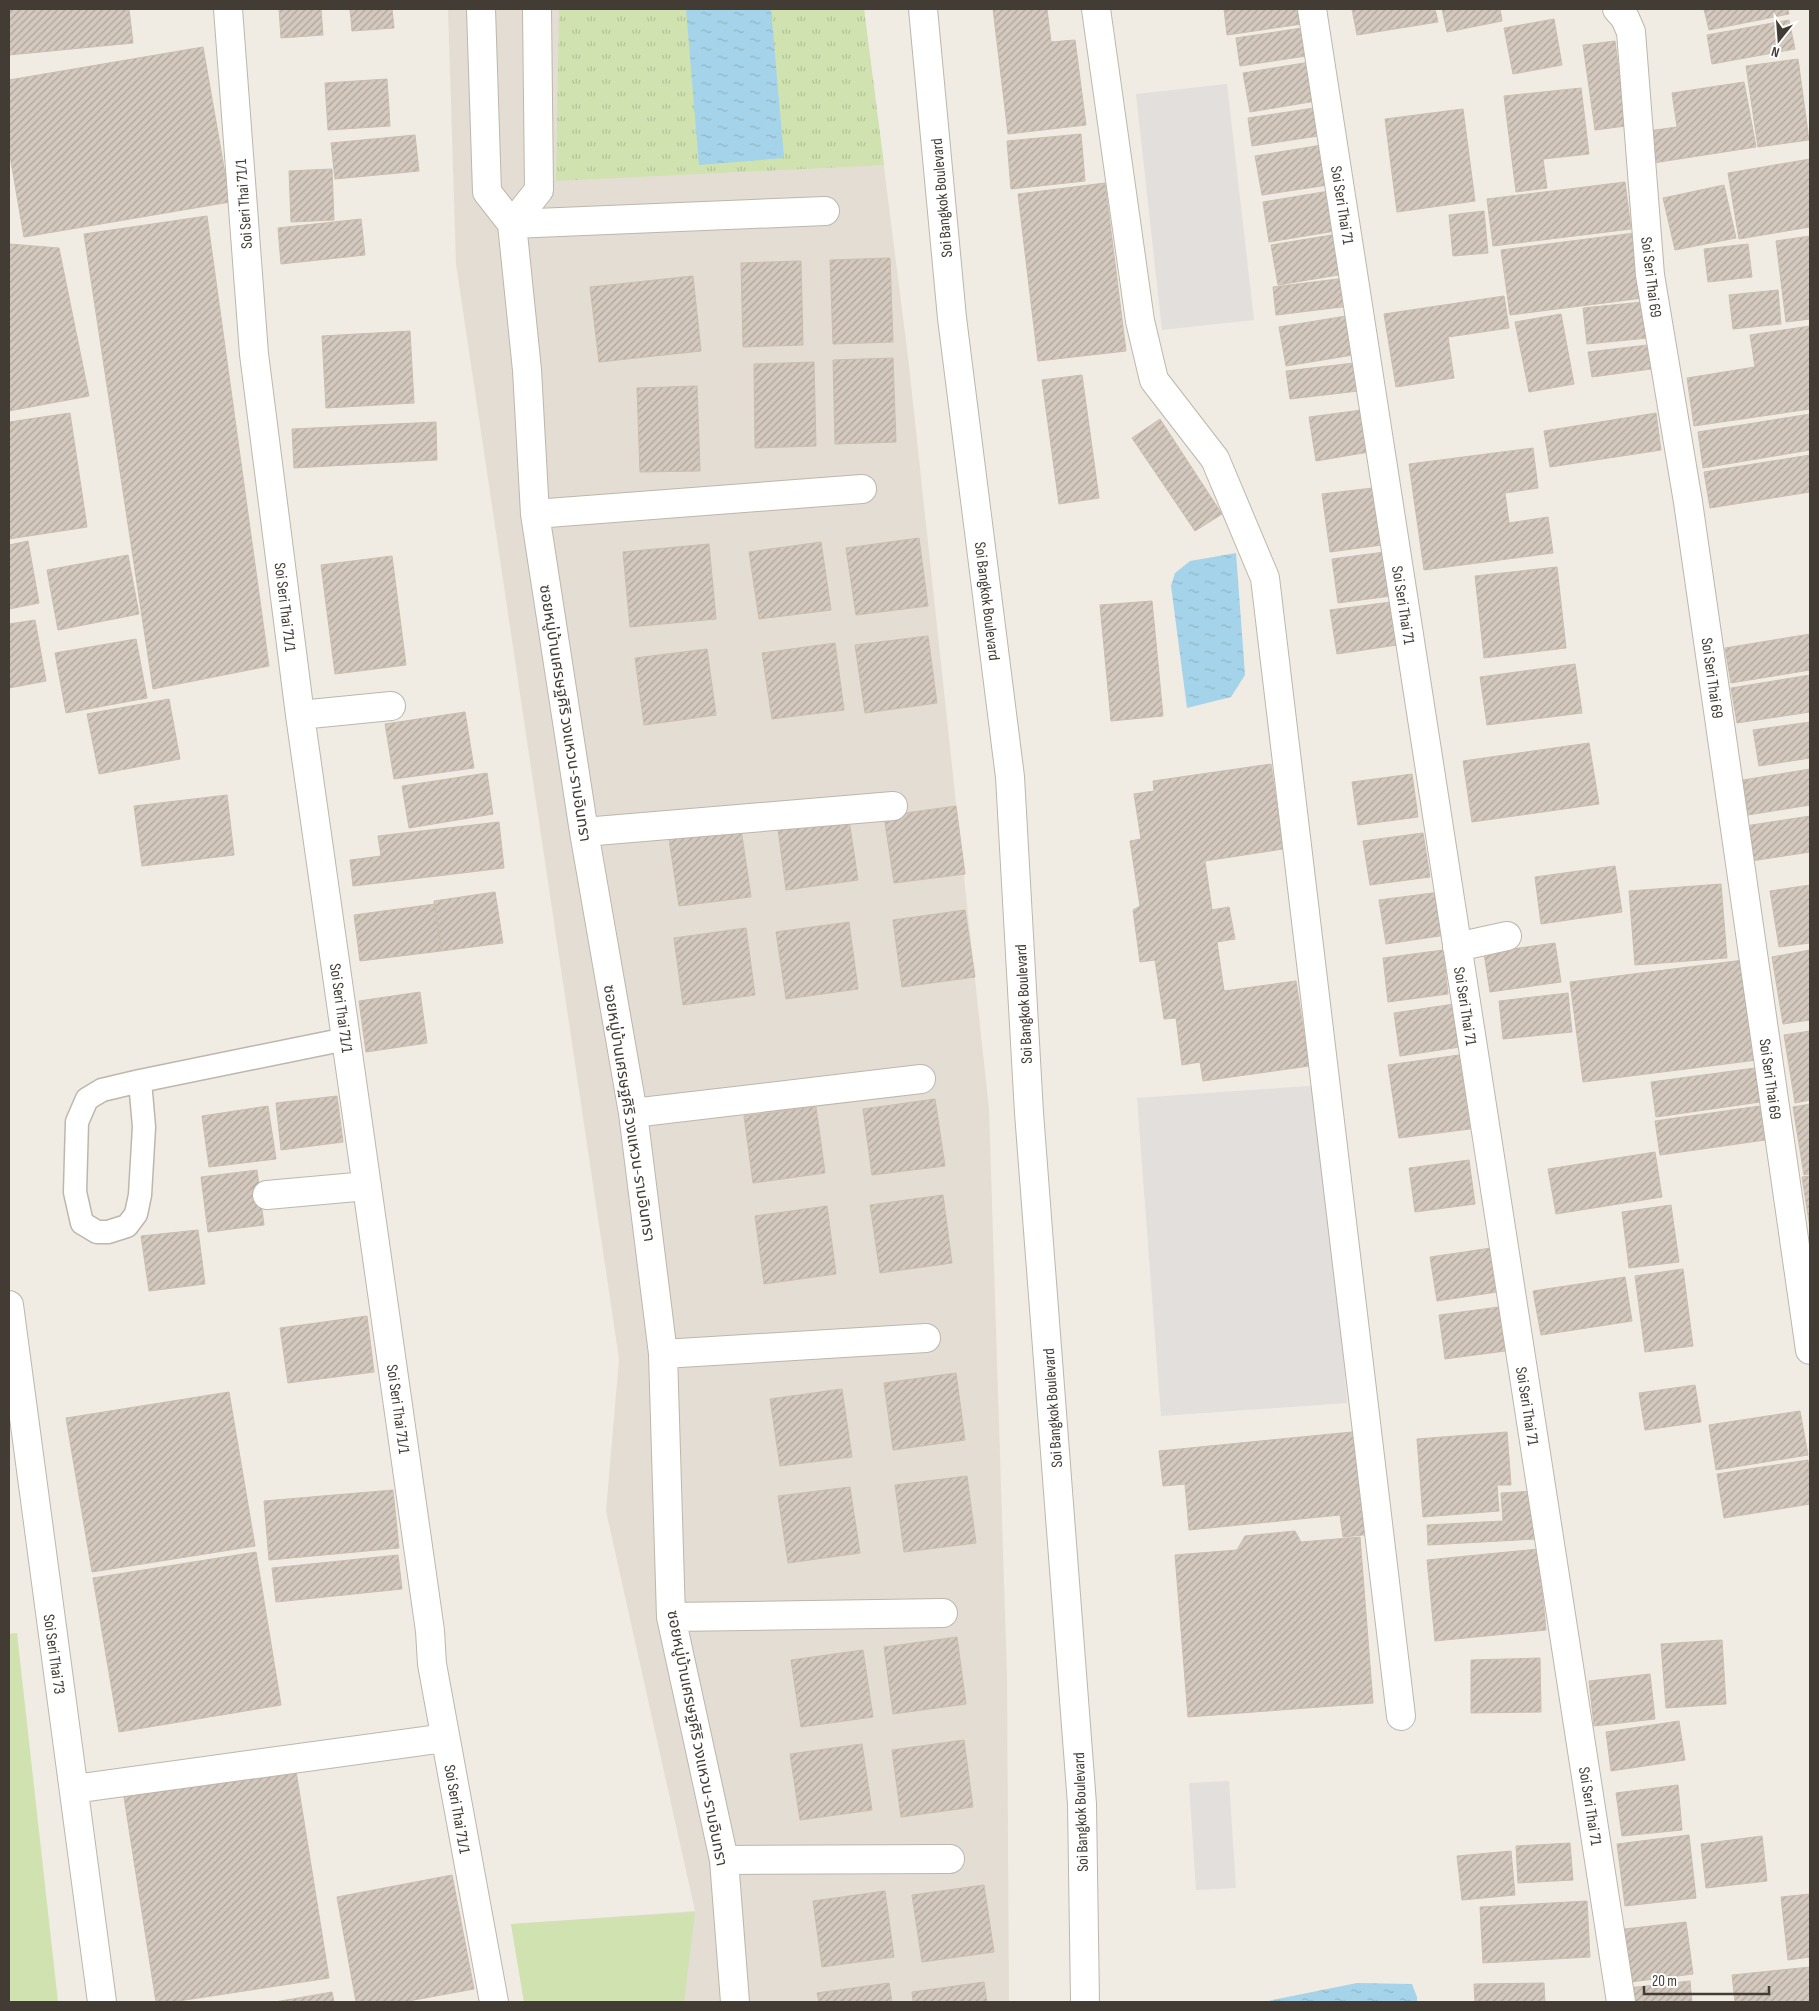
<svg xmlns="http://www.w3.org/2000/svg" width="1819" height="2011" font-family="'Sofia Sans Condensed','Noto Sans Thai',sans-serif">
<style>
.residential{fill:#e4ddd3}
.green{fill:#cfe2b0}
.park{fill:url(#park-tufts)}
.parking{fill:#e2dfdc}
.water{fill:url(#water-ripples)}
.building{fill:url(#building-hatch);stroke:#cbbeaf}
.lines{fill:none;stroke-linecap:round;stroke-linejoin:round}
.service-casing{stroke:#beb6ab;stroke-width:25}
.minor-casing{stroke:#beb6ab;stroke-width:30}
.service{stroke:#fff;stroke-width:22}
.minor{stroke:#fff;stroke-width:28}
.labels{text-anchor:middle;stroke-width:4;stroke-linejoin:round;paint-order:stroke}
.street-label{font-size:16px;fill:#423c35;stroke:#fff}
</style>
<defs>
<pattern id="park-tufts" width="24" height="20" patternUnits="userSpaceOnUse" patternTransform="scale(1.25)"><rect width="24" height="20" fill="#cfe2b0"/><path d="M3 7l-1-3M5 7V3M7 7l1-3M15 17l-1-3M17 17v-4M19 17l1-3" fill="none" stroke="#b3c398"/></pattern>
<pattern id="water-ripples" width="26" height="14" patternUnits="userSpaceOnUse" patternTransform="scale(1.25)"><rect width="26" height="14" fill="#a5d3e9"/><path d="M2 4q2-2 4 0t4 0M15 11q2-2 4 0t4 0" fill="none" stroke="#8fb6c8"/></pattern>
<pattern id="building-hatch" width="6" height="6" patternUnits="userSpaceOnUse" patternTransform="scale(1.25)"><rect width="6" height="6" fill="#d4c9be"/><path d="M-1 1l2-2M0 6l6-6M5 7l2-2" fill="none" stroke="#aea49b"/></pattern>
</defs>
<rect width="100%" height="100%" fill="#f0ece4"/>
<!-- residential -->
<path class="residential" d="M448 9H864L908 357 989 1109 1007 1676 1009 2002H524L511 1924 695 1911 606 1511 619 1359 456 264Z"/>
<!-- green -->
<path class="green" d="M17 1633 58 2002H9V1634Z
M695 1912 684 2002H524L511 1924Z"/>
<!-- park -->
<path class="park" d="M559 9H864L884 165 556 181Z"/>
<!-- parking -->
<path class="parking" d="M1227 84 1254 320 1162 330 1136 94Z
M1323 1085 1347 1403 1161 1416 1137 1098Z
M1229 1781 1236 1888 1196 1890 1189 1783Z"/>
<!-- water -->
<path class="water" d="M686 9H771L784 158 699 165Z
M1236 553 1245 675 1231 697 1187 708 1171 586 1175 573 1190 561Z
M1357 1983 1412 1984 1417 1997V2002H1263Z"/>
<!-- building -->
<path class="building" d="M9 9H129L133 43 9 55Z
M279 9H321L323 35 281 38Z
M350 9H392L394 28 352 31Z
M993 9H1047L1051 42 1075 40 1086 125 1008 134Z
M1224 9H1300L1302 24 1227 35Z
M1352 9H1435L1438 22 1357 35Z
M1442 9H1500L1502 21 1447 32Z
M1704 9H1788L1789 14 1709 30Z
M1554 19 1562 65 1513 74 1504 28Z
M1789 20 1795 49 1712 64 1707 35Z
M1302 28 1306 56 1240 66 1236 38Z
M1615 41 1626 126 1595 130 1583 45Z
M203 47 230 202 24 237 9 150V80Z
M1798 59 1809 140 1758 147 1746 66Z
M1310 62 1316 101 1250 112 1243 73Z
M387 79 390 126 328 130 325 83Z
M1744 82 1756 147 1653 163 1648 131 1677 127 1672 93Z
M1581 88 1589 154 1543 159 1547 188 1516 192 1504 96Z
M1314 108 1318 136 1252 146 1248 118Z
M1463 109 1475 201 1397 212 1385 119Z
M1081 134 1085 181 1011 189 1007 141Z
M415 135 419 171 335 179 331 143Z
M1322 145 1328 185 1262 195 1255 156Z
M1810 159V227L1739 239 1728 173Z
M332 169 334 220 291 222 289 171Z
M1625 182 1631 229 1493 246 1487 199Z
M1105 183 1126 351 1038 361 1018 194Z
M1724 185 1736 238 1675 250 1663 198Z
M1329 191 1335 231 1269 242 1263 202Z
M1484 211 1488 253 1453 256 1449 215Z
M207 216 269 666 153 689 84 234Z
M361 219 365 255 281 264 278 228Z
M1634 233 1643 298 1510 315 1501 250Z
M1338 234 1344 274 1278 285 1271 245Z
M1810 236V319L1786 322 1776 241Z
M9 244 59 248 89 396 9 411Z
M1748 244 1752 277 1708 282 1704 249Z
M890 258 893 342 833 344 830 260Z
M801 261 803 345 743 347 741 263Z
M693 276 701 351 599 362 590 287Z
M1346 278 1350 306 1276 315 1273 287Z
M1778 290 1781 324 1733 329 1729 295Z
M1504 296 1509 328 1448 337 1454 378 1396 387 1384 314Z
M1643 302 1648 338 1587 344 1583 308Z
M1561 314 1574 384 1529 392 1515 322Z
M1346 316 1353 355 1286 366 1279 327Z
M1810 326V409L1694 426 1687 378 1755 367 1750 335Z
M410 331 414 403 326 408 322 336Z
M1648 345 1651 369 1592 377 1588 352Z
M893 358 896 442 835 444 833 360Z
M814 362 816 446 755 448 754 364Z
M1354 363 1358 391 1290 399 1286 371Z
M1082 375 1099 498 1059 504 1042 380Z
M697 386 700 471 640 472 637 388Z
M1362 410 1369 452 1316 461 1309 417Z
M70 413 87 527 9 539V422Z
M1656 413 1661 450 1550 467 1544 431Z
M1810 414V450L1703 468 1698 432Z
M1160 419 1222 514 1195 531 1132 438Z
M436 422 437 460 294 468 292 429Z
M1533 448 1538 488 1505 493 1509 523 1548 517 1553 553 1424 570 1409 464Z
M1810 455V492L1710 508 1704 472Z
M1381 487 1389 544 1330 552 1322 494Z
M919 538 928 606 856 615 846 548Z
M28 541 39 603 9 609V545Z
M821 542 831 610 759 619 749 552Z
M709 544 716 619 630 627 623 552Z
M1392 551 1398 595 1338 603 1332 559Z
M128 555 139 614 58 630 47 570Z
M392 556 406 665 335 674 321 565Z
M1557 567 1566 648 1484 658 1475 576Z
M1152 601 1163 716 1111 721 1100 605Z
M1391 602 1397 645 1337 654 1330 610Z
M35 620 46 681 9 688V624Z
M1810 634V670L1731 683 1725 648Z
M928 636 937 703 865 713 855 645Z
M136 639 147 698 66 713 55 653Z
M835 643 844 710 772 719 762 653Z
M707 649 716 715 644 725 635 658Z
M1575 664 1582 713 1487 725 1480 677Z
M1810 675V712L1737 723 1731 688Z
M169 699 180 759 99 774 87 714Z
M465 712 474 768 394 779 385 724Z
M1810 722V758L1759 766 1753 730Z
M1589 743 1599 804 1472 822 1463 761Z
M1271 764 1283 849 1205 861 1212 910 1229 907 1235 939 1217 942 1224 991 1296 981 1309 1066 1203 1081 1200 1062 1182 1065 1176 1018 1164 1019 1155 960 1140 962 1133 910 1140 906 1130 841 1141 839 1134 794 1154 791 1153 781Z
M1810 769V805L1748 815 1743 780Z
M487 773 493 814 409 828 402 786Z
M1412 774 1418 817 1358 825 1352 782Z
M227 795 234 855 142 866 134 806Z
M956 806 965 874 894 883 884 816Z
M848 813 858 880 786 890 777 822Z
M1810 816V852L1751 861 1745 826Z
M499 822 504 868 353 886 350 860 381 856 378 836Z
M741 829 751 897 679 906 669 839Z
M1423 833 1430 877 1370 885 1363 841Z
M1615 866 1622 912 1541 924 1535 877Z
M1721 884 1727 958 1635 965 1629 891Z
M1810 885V943L1779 947 1770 891Z
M495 892 503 943 441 951 434 901Z
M1440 892 1446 935 1386 944 1379 900Z
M435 904 441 951 360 961 354 915Z
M965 910 975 977 902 987 893 920Z
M849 922 858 989 786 999 776 932Z
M746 928 755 995 683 1005 674 938Z
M1555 943 1561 982 1490 992 1484 953Z
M1443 950 1448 994 1388 1002 1383 958Z
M1810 950V1020L1783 1024 1772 957Z
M1744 960 1757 1060 1583 1082 1570 982Z
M420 992 427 1043 366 1052 359 1001Z
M1568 993 1572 1032 1503 1039 1499 1001Z
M1454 1004 1460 1047 1400 1056 1394 1013Z
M1810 1031V1100L1795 1103 1784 1035Z
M1459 1055 1470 1129 1399 1138 1388 1065Z
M1755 1068 1760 1102 1656 1117 1651 1082Z
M337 1096 343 1142 281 1150 276 1103Z
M935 1099 945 1166 872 1175 863 1109Z
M1810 1104V1174L1804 1175 1793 1107Z
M268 1106 276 1159 209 1167 202 1116Z
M1760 1106 1765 1140 1660 1155 1655 1121Z
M816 1107 825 1173 753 1183 744 1116Z
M1655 1152 1662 1197 1556 1214 1548 1169Z
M1469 1160 1475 1204 1415 1212 1409 1168Z
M257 1170 264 1225 208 1232 201 1177Z
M1810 1176V1228L1802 1177Z
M943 1195 952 1263 880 1273 870 1205Z
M1671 1205 1679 1262 1629 1268 1622 1212Z
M827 1206 836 1274 764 1284 755 1216Z
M198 1230 205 1284 149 1291 141 1236Z
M1491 1248 1497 1292 1437 1301 1430 1257Z
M1683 1269 1693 1346 1645 1352 1635 1276Z
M1625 1277 1632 1321 1541 1335 1533 1291Z
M1499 1307 1505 1351 1445 1359 1439 1315Z
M367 1316 374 1372 288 1383 280 1328Z
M956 1373 965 1440 893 1450 884 1383Z
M1695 1385 1701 1422 1645 1430 1639 1393Z
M842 1389 852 1457 780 1466 770 1399Z
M229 1392 255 1546 92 1572 66 1418Z
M1800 1411 1808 1455 1716 1470 1709 1425Z
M1362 1431 1373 1534 1343 1537 1340 1515 1189 1530 1185 1484 1163 1486 1159 1451Z
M1507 1432 1511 1485H1497L1499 1511 1423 1517 1417 1439Z
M1808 1460 1810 1476V1504L1724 1518 1717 1474Z
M967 1476 976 1543 904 1552 895 1485Z
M850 1487 860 1553 788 1563 778 1496Z
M393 1490 399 1548 269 1560 264 1501Z
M1533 1491 1536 1539 1428 1545 1427 1525 1503 1521 1501 1493Z
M1295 1531 1301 1542 1360 1537 1373 1703 1188 1717 1175 1555 1237 1550 1245 1536Z
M1538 1549 1546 1630 1435 1641 1427 1560Z
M256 1552 281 1705 119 1732 93 1578Z
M398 1555 402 1589 276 1602 272 1568Z
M957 1637 966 1704 893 1714 884 1647Z
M1722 1640 1726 1704 1666 1708 1661 1644Z
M863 1650 873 1717 801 1727 791 1660Z
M1540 1658 1541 1712 1471 1713V1660Z
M1650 1674 1655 1719 1594 1726 1589 1681Z
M1679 1721 1685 1760 1611 1771 1606 1732Z
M964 1740 973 1807 901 1817 892 1750Z
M862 1744 872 1810 800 1820 790 1754Z
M296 1771 329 1978 172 2002H156L124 1797Z
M1678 1785 1682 1830 1622 1836 1616 1793Z
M1689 1835 1696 1898 1625 1906 1617 1844Z
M1762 1836 1767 1881 1706 1888 1701 1844Z
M1570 1843 1573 1880 1518 1883 1516 1846Z
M1511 1851 1515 1895 1462 1900 1457 1856Z
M452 1875 474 1989 403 2002H356L337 1897Z
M984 1885 994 1952 922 1962 912 1895Z
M885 1891 894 1957 822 1967 813 1901Z
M1810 1894V1957L1788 1960 1781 1897Z
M1587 1901 1590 1957 1483 1963 1480 1907Z
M1686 1922 1693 1974 1623 1983 1616 1930Z
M1810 1967V2002H1735L1732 1975Z
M1690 1981 1692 2002H1630L1628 1988Z
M984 1982 987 2002H913L912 1992Z
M889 1983 892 2002H819L817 1993Z
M1544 1983 1545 2002H1475L1474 1984Z
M332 1992 334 2002H275Z"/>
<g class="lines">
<defs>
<path id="service" d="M140 1081 144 1127 140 1195 136 1214 127 1226 108 1232H97L82 1223 75 1192 77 1122 87 1099 102 1090 140 1081 346 1039"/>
<path id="minor" d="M228 9 254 354 300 715 430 1631 432 1664 494 2002
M481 9 487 192 512 224 527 370 535 514 584 832 633 1113 663 1354 671 1617 724 1860 735 2002
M923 9 952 318 1010 777 1029 1113 1082 1804 1085 2002
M1096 9 1140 321 1154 380 1215 459 1265 578 1401 1716
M1312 9 1621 2002
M1617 9 1625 18 1631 32 1650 275 1688 502 1810 1350
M512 224 825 211
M512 224 539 190 537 9
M535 514 862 489
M300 715 391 706
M584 832 893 806
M1457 947 1507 936
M633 1113 921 1079
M267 1195 367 1186
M9 1305 102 2002
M663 1354 926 1338
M671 1617 943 1613
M74 1789 445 1738
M724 1860 950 1859"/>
</defs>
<!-- service casing -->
<use href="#service" class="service-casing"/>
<!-- minor casing -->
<use href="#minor" class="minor-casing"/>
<!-- service -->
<use href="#service" class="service"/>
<!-- minor -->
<use href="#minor" class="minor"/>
</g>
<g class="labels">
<!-- street labels -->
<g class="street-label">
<text transform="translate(941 198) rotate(-95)" y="6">Soi Bangkok Boulevard</text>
<text transform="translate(243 204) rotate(-94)" y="6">Soi Seri Thai 71/1</text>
<text transform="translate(1343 205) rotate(81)" y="6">Soi Seri Thai 71</text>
<text transform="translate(1652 277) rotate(83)" y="6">Soi Seri Thai 69</text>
<text transform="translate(988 601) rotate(83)" y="6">Soi Bangkok Boulevard</text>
<text transform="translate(1404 605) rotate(81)" y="6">Soi Seri Thai 71</text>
<text transform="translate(286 607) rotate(83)" y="6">Soi Seri Thai 71/1</text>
<text transform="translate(1713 678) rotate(82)" y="6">Soi Seri Thai 69</text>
<text transform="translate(566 713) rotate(81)" y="6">ซอยหมู่บ้านเศรษฐศิริ วงแหวน-รามอินทรา</text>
<text transform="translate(1023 1004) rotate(-93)" y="6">Soi Bangkok Boulevard</text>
<text transform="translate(1466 1006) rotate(81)" y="6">Soi Seri Thai 71</text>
<text transform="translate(342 1008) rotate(82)" y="6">Soi Seri Thai 71/1</text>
<text transform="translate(1771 1079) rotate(82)" y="6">Soi Seri Thai 69</text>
<text transform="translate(630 1113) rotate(81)" y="6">ซอยหมู่บ้านเศรษฐศิริ วงแหวน-รามอินทรา</text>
<text transform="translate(1528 1406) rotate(81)" y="6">Soi Seri Thai 71</text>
<text transform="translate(1052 1408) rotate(-94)" y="6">Soi Bangkok Boulevard</text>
<text transform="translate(399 1409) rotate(82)" y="6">Soi Seri Thai 71/1</text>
<text transform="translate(55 1654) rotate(82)" y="6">Soi Seri Thai 73</text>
<text transform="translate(698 1738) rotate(79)" y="6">ซอยหมู่บ้านเศรษฐศิริ วงแหวน-รามอินทรา</text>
<text transform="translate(1591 1806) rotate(81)" y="6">Soi Seri Thai 71</text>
<text transform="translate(458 1809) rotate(80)" y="6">Soi Seri Thai 71/1</text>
<text transform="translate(1080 1812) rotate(-92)" y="6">Soi Bangkok Boulevard</text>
</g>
</g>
<!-- border -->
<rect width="1819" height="2011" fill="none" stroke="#423c35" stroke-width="20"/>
<!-- north arrow -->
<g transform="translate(1779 40) rotate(197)" stroke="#ffffff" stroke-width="4" paint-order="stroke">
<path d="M0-4L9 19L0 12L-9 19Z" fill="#423c35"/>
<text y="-8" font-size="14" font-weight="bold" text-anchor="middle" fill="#423c35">N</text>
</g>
<!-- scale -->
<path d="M1644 1986v8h125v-8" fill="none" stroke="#423c35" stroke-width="2.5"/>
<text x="1652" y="1986" font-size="15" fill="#423c35" stroke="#ffffff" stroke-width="4" paint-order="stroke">20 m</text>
</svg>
